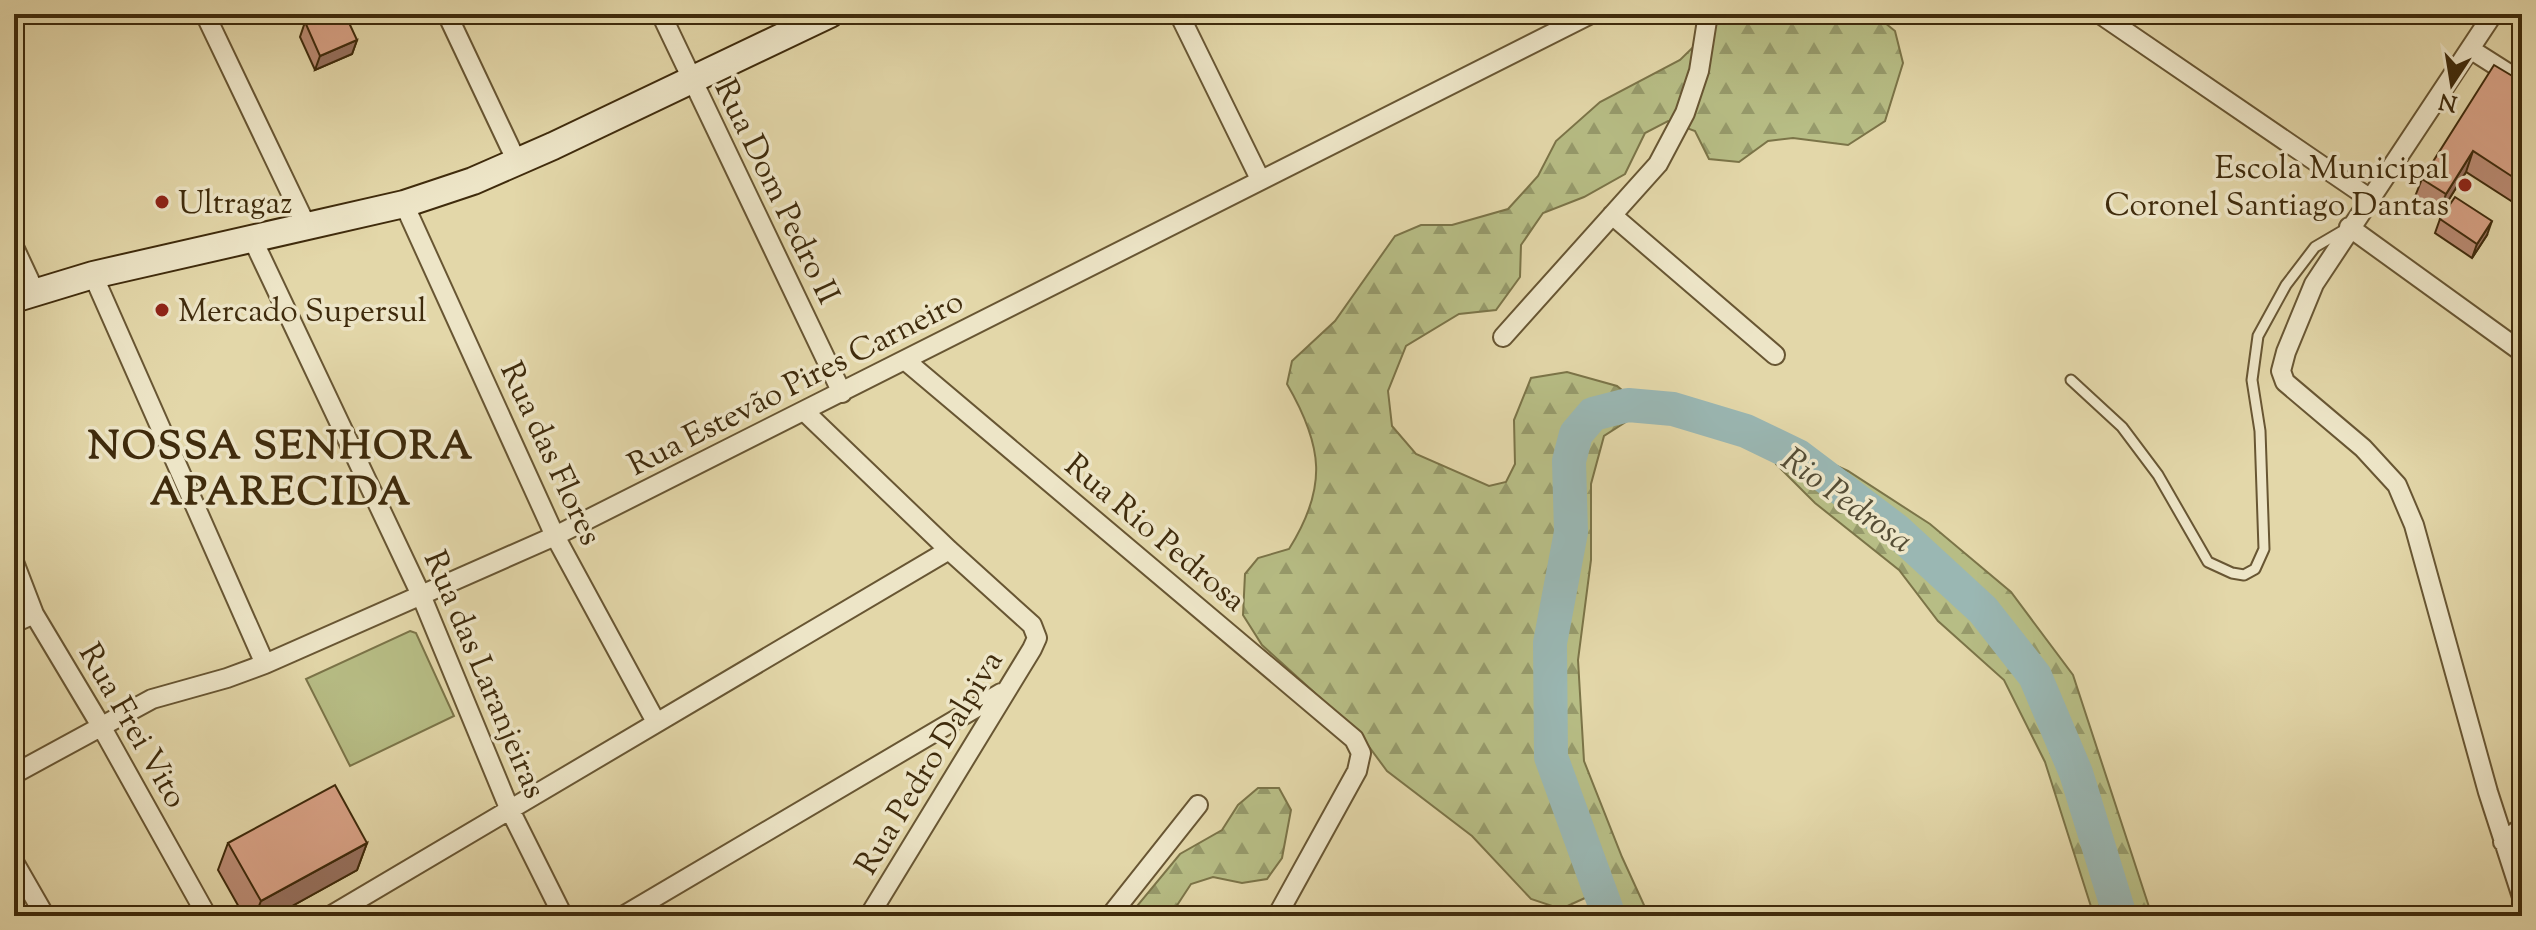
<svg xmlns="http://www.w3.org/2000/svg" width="2536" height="930" font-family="'Sorts Mill Goudy',serif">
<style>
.forest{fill:url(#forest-firs);stroke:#7b7448;stroke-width:2}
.park{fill:#b7bd85;stroke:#7b7448;stroke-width:2}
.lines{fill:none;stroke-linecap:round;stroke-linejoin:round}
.river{stroke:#9ab7b3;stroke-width:34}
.lane-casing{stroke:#685633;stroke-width:13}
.street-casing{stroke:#685633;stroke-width:22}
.secondary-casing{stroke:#3f2b0c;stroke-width:30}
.lane{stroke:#ede5c7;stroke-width:9}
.street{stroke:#ede5c7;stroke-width:18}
.secondary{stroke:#ede5c7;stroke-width:26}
.wall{fill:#ba8b73;stroke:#3f2b0c;stroke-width:2}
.shaded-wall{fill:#97715e;stroke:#3f2b0c;stroke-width:2}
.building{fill:#d8a286;stroke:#3f2b0c;stroke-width:2}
.poi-dot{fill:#8f2418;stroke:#ede5c7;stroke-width:3}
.labels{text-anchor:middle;stroke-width:7;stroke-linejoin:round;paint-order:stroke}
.poi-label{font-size:32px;fill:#3f2b0c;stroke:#ede5c7;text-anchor:start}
.street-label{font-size:32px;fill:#3f2b0c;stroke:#ede5c7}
.water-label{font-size:34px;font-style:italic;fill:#564e36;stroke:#ede5c7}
.district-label{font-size:40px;font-weight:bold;letter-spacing:2px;fill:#3f2b0c;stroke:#ede5c7}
</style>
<defs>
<pattern id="forest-firs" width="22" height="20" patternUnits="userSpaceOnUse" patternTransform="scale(2)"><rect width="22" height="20" fill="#b7bd85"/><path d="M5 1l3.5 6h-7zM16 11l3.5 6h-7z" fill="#969a6b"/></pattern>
</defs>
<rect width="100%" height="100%" fill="#e3d7a9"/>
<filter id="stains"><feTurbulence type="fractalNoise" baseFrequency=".0025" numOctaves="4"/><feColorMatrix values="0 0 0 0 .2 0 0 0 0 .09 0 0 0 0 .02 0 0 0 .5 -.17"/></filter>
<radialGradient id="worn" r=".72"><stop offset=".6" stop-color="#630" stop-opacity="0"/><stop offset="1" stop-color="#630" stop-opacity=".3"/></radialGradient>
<!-- forest -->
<path class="forest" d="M1727 14H1874L1895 31 1903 63 1885 121 1848 145 1793 138 1768 141 1739 162 1709 159 1695 131 1668 121 1645 133 1625 174 1584 197 1543 213 1521 245 1520 277 1496 310 1459 314 1406 346 1388 391 1392 426 1416 454 1489 486 1506 482 1515 464 1514 420 1531 378 1567 372 1617 386 1634 400 1632 418 1604 436 1591 484V560L1578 660 1584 761 1622 857 1649 916H1601L1597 905 1585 898 1561 909 1531 899 1472 836 1387 771 1358 732 1262 645 1243 615 1245 574 1258 558 1289 549C1328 487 1323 446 1287 384L1292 361 1335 321 1395 236 1421 225H1452L1508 209 1538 176 1556 141 1600 102 1680 60Z
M1795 447 1848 471 1930 524 2011 592 2073 675 2152 916H2094L2045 762 2004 680 1938 621 1899 570 1815 503 1776 464 1774 451Z
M1258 788H1279L1291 810 1282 858 1267 879 1242 883 1213 877 1191 884 1170 916H1137V906L1180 854 1222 830 1238 805Z"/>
<!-- park -->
<path class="park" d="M410 631 416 633 454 716 350 766 306 679Z"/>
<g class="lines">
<!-- river -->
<path class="river" d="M1609 916 1551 757 1550 643 1571 532 1569 461 1576 434 1593 414 1628 405 1673 409 1746 431 1798 456 1896 530 1983 610 2035 676 2076 773 2120 916"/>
<defs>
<path id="lane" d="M2071 380 2122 427 2158 475 2208 562 2232 573 2244 575 2255 569 2264 549 2260 431 2252 380 2258 336 2286 285 2315 247 2344 230"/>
<path id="street" d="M205 14 307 227
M447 14 517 162
M661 14 842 393
M1179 14 1260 179
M2100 14 2369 198
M2493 14 2314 284 2286 352 2281 371 2285 382 2363 448 2397 485 2414 525 2488 792 2522 897
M2470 49 2522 82
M404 204 555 536 656 722
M1612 215 1775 355
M2349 227 2522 352
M252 238 421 595 509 808 563 916
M14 247 35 292
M93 275 265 664
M1503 337 1658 164 1685 113 1699 71 1708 14
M906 361 1354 739 1361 753 1357 771 1277 916
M804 411 949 550 1032 625 1037 638 1032 649 869 916
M14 562 34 614 101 726 207 916
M14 623 34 614
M14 774 152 699 227 678 265 664 555 536 1591 14
M2503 842 2522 827
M14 862 45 916
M330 916 949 550
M623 916 1001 693
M1110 916 1198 805"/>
<path id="secondary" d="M14 299 93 275 404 204 473 181 553 146 830 14"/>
</defs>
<!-- lane casing -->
<use href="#lane" class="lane-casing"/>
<!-- street casing -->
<use href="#street" class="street-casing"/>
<!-- secondary casing -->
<use href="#secondary" class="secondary-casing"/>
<!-- lane -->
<use href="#lane" class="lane"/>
<!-- street -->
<use href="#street" class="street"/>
<!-- secondary -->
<use href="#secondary" class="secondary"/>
</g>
<!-- wall -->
<path class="wall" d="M305 22 357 40 352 54 315 70 300 37Z
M2517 84 2522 87V208L2466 172 2439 215 2414 199 2422 179Z
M2440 219 2487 235 2472 258 2435 233Z
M228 843H367L357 870 274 916H244L218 870Z"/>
<!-- shaded-wall -->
<path class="shaded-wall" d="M357 40 352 54 315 70 320 56Z
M2473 151 2466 172 2439 215 2446 194Z
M2492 221 2487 235 2472 258 2477 244Z
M367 843 357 870 274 916H255L261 901Z"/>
<!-- building -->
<path class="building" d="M324 14H345L357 40 320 56 305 22Z
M2494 65 2519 80 2517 83 2522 87V183L2473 151 2446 194 2422 179Z
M2455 197 2492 221 2477 244 2440 219Z
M335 785 367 843 261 901 228 843Z"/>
<!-- markers -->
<g class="poi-dot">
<circle cx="2465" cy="185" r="8"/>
<circle cx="162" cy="202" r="8"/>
<circle cx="162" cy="310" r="8"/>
</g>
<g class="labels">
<!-- poi labels -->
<g class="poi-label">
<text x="2449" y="178" text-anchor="end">Escola Municipal<tspan x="2449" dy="37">Coronel Santiago Dantas</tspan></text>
<text x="178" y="213">Ultragaz</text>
<text x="178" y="321">Mercado Supersul</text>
</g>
<!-- street labels -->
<g class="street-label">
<text transform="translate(778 191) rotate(64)" y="11">Rua Dom Pedro II</text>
<text transform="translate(795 382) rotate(-27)" y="11">Rua Estevão Pires Carneiro</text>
<text transform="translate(552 453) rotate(65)" y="11">Rua das Flores</text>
<text transform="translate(1156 532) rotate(40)" y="11">Rua Rio Pedrosa</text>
<text transform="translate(486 674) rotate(67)" y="11">Rua das Laranjeiras</text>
<text transform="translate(134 725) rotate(60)" y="11">Rua Frei Vito</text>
<text transform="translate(928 762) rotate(-59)" y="11">Rua Pedro Dalpiva</text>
</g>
<!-- water labels -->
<g class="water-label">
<text transform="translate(1848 499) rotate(36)" y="12">Rio Pedrosa</text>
</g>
<!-- district labels -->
<g class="district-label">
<text x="281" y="458">NOSSA SENHORA<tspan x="281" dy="46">APARECIDA</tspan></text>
</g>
</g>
<!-- margin -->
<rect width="2536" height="930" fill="none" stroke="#e3d7a9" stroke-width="48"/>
<rect x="16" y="16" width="2504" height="898" fill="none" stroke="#3f2b0c" stroke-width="4"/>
<rect x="24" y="24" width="2488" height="882" fill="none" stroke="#3f2b0c" stroke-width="2"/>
<!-- north arrow -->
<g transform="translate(2452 84) rotate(192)" stroke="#ede5c7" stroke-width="6" paint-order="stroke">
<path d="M0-6L14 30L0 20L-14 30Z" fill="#3f2b0c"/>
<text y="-12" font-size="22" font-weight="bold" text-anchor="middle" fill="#3f2b0c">N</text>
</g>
<rect width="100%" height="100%" filter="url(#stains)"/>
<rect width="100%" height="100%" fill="url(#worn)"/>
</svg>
